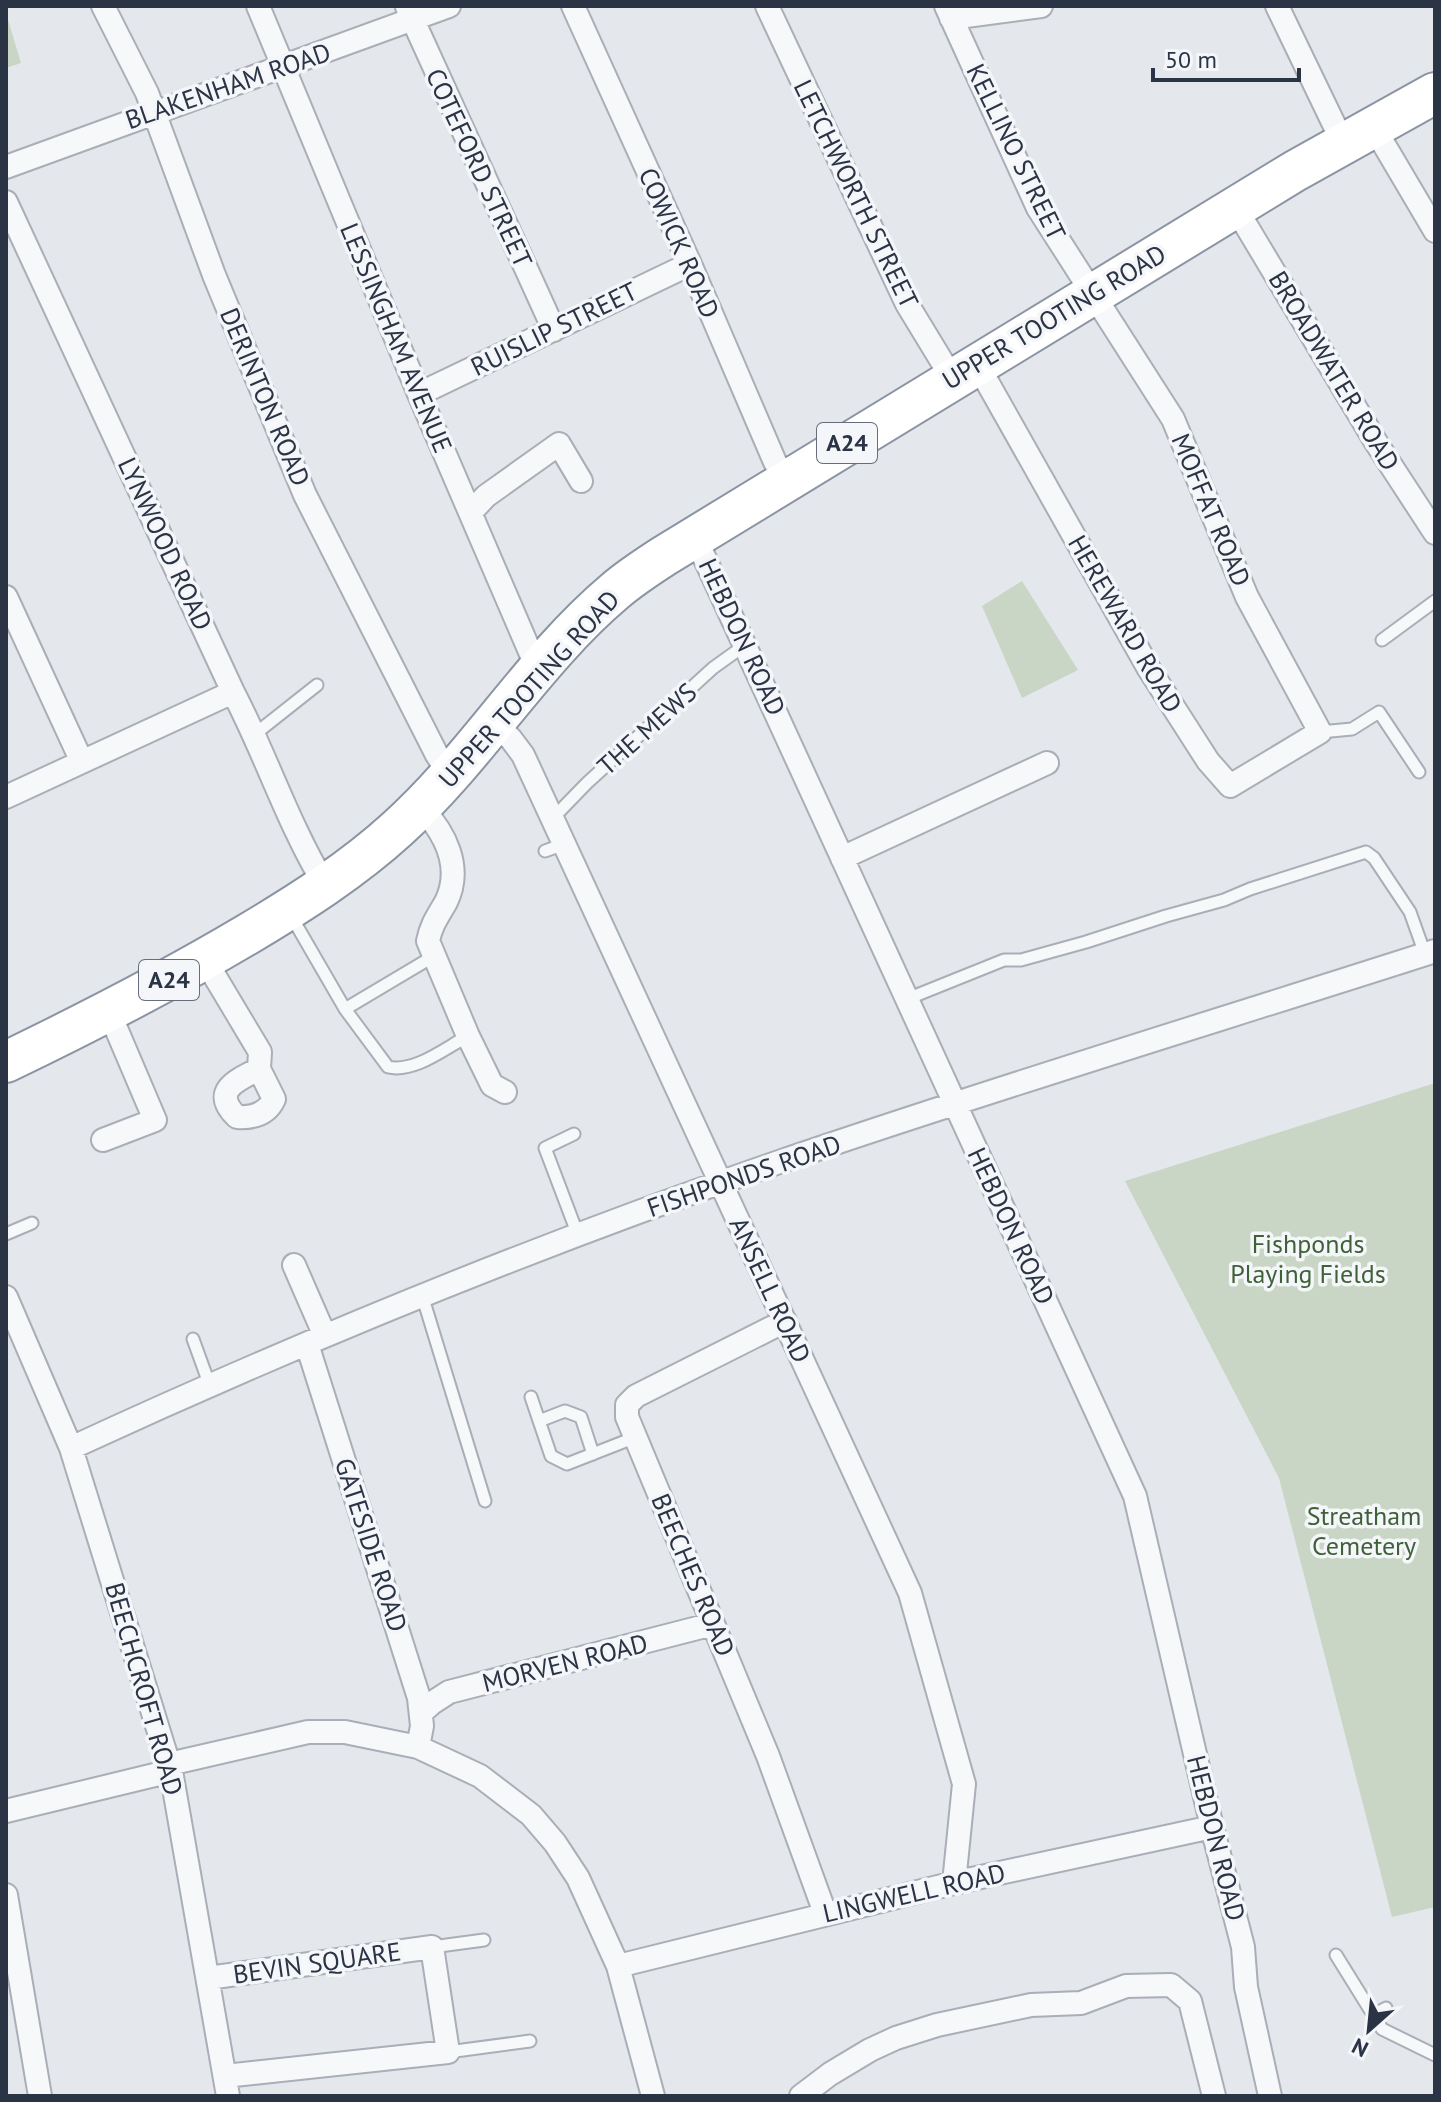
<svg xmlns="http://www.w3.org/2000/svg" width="1441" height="2102" font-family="'PT Sans',sans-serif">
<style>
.green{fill:#c9d6c5}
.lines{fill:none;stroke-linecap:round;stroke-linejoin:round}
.lane-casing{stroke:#a9aeb7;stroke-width:15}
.street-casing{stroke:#a9aeb7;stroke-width:26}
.highway-casing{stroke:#8b94a3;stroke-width:44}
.lane{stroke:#f7f8fa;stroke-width:11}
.street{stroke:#f7f8fa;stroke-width:22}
.highway{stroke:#fff;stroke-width:40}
.labels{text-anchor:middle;stroke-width:7;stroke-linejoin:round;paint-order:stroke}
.shield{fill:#f4f6f9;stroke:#676e7b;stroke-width:2}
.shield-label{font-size:24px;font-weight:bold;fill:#2b3445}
.street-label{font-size:26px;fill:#2b3445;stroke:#f4f6f9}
.park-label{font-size:26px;fill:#3f6138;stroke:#f4f6f9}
</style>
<rect width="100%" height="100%" fill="#e4e7ec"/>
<!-- green -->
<path class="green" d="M6 13 21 63 6 68Z
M1022 581 1078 670 1022 698 982 606Z
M1435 1083V1907L1392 1917 1279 1478 1125 1181Z"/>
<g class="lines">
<defs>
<path id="lane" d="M1382 640 1435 601
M1320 732 1352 729 1379 712 1419 772
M255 734 317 685
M553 818 587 783 713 668 745 645
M545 851 564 844
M290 914 345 1009 388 1067C415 1073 445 1048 468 1036
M907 999 1004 960H1021L1086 942 1166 916 1224 900 1250 889 1366 852 1374 858 1410 912 1425 954
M345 1009 434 956
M574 1134 545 1148 578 1235
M6 1234 32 1223
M422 1295 485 1501
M193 1339 210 1386
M531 1397 551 1456 567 1464 636 1437
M539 1421 565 1411 581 1417 593 1454
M432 1947 484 1940
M1336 1955 1382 2029 1435 2055
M1373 2015 1386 2008
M448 2052 530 2041"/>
<path id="street" d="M103 6 147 93 214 275 305 495 437 755 451 776
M258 6 419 394 531 654 544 665
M573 6 690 264 775 462 786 480
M767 6 907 304 952 378
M946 6 1038 208 1173 419 1247 597 1320 732 1230 786 1208 761 1149 669 977 364
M1277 6 1343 143
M407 7 554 330
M951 18 1041 6
M1373 126 1435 231
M6 167 449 6
M6 202 233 692C266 755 288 824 325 885
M1235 207 1377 444 1435 533
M419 394 690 264
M471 512 486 496 559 444 581 481
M694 535 1135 1496 1212 1827 1243 1947 1246 1987 1270 2096
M6 597 82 762
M495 724 511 739 523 755 910 1593 964 1784 955 1873 958 1882
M6 797 233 692
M421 807C445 833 463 867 446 902 438 916 431 925 428 941L468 1036 492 1085 505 1092
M842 858 1047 763
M205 960 260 1052 259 1069 274 1099C267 1114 253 1118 237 1117 210 1091 237 1080 259 1069
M103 1140 155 1120 109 1012
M294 1265 325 1336
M6 1297 71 1448 171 1771 228 2096
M785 1321 636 1396 627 1405V1417L768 1756 825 1913
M307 1344 419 1698 422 1726 418 1747
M71 1448C303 1341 540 1244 782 1161 998 1087 1217 1021 1435 951
M422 1712 432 1703 449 1692 713 1624
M169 1764 308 1732H345L418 1747 480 1776 531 1815 555 1843 578 1878 618 1966 653 2096
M6 1811 171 1771
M6 1895 40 2096
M618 1966 958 1882 1212 1827
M208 1978 432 1947 448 2052 225 2076
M801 2096 830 2074 870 2050 896 2038 937 2025 1031 2005 1081 2003 1126 1986 1171 1985 1190 2001 1214 2096"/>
<path id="highway" d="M6 1062C89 1022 169 981 248 934 300 903 352 870 397 829 477 757 533 660 615 591 630 578 647 567 664 556L1295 171 1435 93"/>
</defs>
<!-- lane casing -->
<use href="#lane" class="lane-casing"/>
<!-- street casing -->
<use href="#street" class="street-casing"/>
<!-- highway casing -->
<use href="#highway" class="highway-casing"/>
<!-- lane -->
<use href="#lane" class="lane"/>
<!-- street -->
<use href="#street" class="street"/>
<!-- highway -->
<use href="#highway" class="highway"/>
</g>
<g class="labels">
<!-- shield labels -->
<g class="shield">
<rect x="817" y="423" width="60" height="40" rx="6"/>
<rect x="139" y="960" width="60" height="40" rx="6"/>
</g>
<g class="shield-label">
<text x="847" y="451">A24</text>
<text x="169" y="988">A24</text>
</g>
<!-- street labels -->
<g class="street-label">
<text transform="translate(228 86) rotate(-19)" y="9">BLAKENHAM ROAD</text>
<text transform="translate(1016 152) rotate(64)" y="9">KELLINO STREET</text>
<text transform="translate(479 168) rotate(65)" y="9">COTEFORD STREET</text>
<text transform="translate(856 194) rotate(64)" y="9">LETCHWORTH STREET</text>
<text transform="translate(679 243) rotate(66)" y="9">COWICK ROAD</text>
<text transform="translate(1054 317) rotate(-31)" y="9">UPPER TOOTING ROAD</text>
<text transform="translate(554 329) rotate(-26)" y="9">RUISLIP STREET</text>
<text transform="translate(396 338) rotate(67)" y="9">LESSINGHAM AVENUE</text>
<text transform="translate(1334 371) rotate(59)" y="9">BROADWATER ROAD</text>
<text transform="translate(265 397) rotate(67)" y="9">DERINTON ROAD</text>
<text transform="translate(1211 510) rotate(67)" y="9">MOFFAT ROAD</text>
<text transform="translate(165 544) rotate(65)" y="9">LYNWOOD ROAD</text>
<text transform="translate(1125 624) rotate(60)" y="9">HEREWARD ROAD</text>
<text transform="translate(742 637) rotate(65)" y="9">HEBDON ROAD</text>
<text transform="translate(529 689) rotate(-48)" y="9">UPPER TOOTING ROAD</text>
<text transform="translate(647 729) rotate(-42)" y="9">THE MEWS</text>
<text transform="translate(744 1176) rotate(-19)" y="9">FISHPONDS ROAD</text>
<text transform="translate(1011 1226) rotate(65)" y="9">HEBDON ROAD</text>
<text transform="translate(770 1290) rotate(65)" y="9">ANSELL ROAD</text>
<text transform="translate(371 1545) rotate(72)" y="9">GATESIDE ROAD</text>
<text transform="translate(693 1575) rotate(67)" y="9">BEECHES ROAD</text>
<text transform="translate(565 1663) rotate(-14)" y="9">MORVEN ROAD</text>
<text transform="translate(144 1689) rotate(74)" y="9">BEECHCROFT ROAD</text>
<text transform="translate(1216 1838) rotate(76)" y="9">HEBDON ROAD</text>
<text transform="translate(914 1893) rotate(-13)" y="9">LINGWELL ROAD</text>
<text transform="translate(317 1963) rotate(-8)" y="9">BEVIN SQUARE</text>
</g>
<!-- park labels -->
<g class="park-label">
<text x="1308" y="1253">Fishponds<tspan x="1308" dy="30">Playing Fields</tspan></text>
<text x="1364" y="1525">Streatham<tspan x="1364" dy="30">Cemetery</tspan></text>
</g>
</g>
<!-- border -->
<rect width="1441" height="2102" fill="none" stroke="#2b3445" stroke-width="16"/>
<!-- north arrow -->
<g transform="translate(1369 2030) rotate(207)" stroke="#f4f6f9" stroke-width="6" paint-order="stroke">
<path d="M0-6L14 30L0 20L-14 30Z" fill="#2b3445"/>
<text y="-12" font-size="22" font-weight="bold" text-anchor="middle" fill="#2b3445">N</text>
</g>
<!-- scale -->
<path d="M1153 68v12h146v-12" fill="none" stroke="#2b3445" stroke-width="4"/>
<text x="1165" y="68" font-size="24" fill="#2b3445" stroke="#f4f6f9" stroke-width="6" paint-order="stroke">50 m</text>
</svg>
